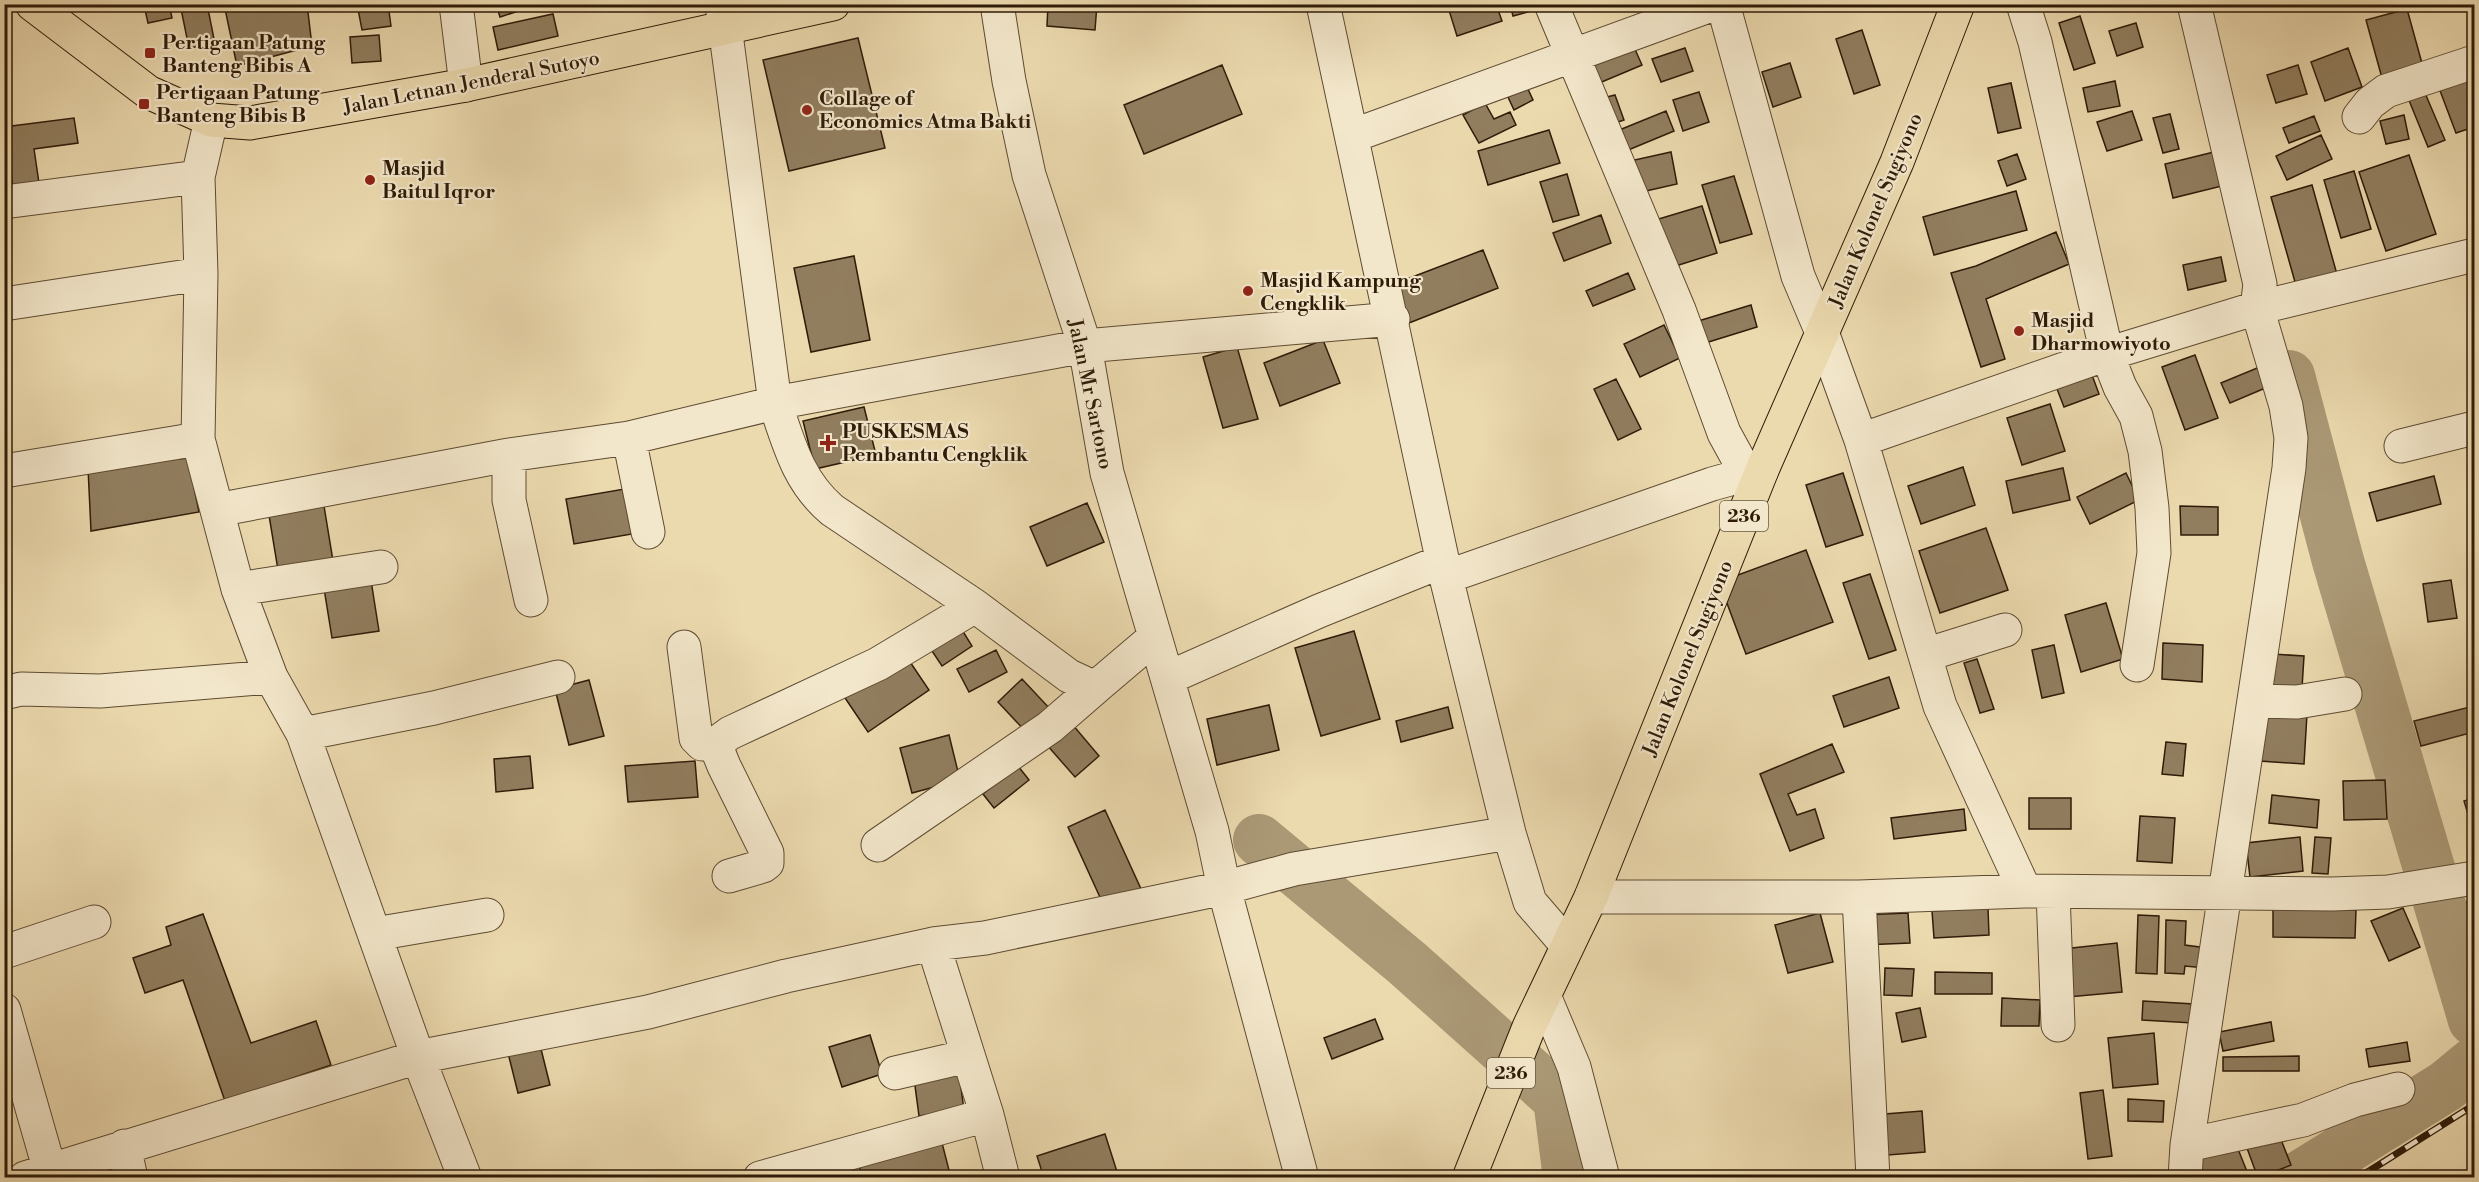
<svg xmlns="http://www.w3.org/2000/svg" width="2479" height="1182" font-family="'Libre Bodoni',serif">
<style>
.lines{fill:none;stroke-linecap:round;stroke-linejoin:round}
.river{stroke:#ab9976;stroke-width:52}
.building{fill:#917e5f;stroke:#2e1b08;stroke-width:1.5}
.minor-casing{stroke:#5e4b32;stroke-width:35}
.major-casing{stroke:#2e1b08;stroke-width:35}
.minor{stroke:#f3e7cb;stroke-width:33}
.major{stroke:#ecdaaf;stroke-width:33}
.rail-casing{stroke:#2e1b08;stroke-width:7}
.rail{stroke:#f3e7cb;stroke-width:4.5;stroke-dasharray:14;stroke-linecap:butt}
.poi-dot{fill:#8f2418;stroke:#f3e7cb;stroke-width:2}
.labels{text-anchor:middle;stroke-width:4.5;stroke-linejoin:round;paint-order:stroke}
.shield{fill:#f3e7cb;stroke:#695842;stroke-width:1.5}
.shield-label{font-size:18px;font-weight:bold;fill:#2e1b08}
.poi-label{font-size:20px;font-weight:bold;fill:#2e1b08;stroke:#f3e7cb;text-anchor:start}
.street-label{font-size:20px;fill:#2e1b08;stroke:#f3e7cb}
</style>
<rect width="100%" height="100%" fill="#ecdaaf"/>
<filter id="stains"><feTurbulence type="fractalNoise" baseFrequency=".00333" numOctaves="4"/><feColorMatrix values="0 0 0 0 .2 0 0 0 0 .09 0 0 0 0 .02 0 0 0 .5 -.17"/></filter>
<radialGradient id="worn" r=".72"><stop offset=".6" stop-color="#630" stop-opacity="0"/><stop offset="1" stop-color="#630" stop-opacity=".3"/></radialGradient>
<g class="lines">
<!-- river -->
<path class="river" d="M2289 376 2338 561 2474 1020
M1259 840 1407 963 1559 1099 1569 1178
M2298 1178 2446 1086 2474 1063"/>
</g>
<!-- building -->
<path class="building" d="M169 4 172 18 148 23 144 5Z
M180 4H207L215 44 189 48Z
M224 4H307L312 46 237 66Z
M357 4H388L391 26 362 30Z
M496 4H534V6L500 17Z
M1048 4H1097L1095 30 1047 26Z
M1331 4H1391V11H1331Z
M1456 4H1496L1502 21 1457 36 1448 7Z
M1510 4H1534L1535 10 1513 16Z
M2407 9 2423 67 2382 78 2366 20Z
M553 14 558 36 498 50 493 27Z
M2080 16 2095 63 2074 70 2059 23Z
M2136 23 2143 47 2117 56 2109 31Z
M1862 30 1880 85 1854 94 1836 39Z
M379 35 381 61 352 63 350 37Z
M858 38 885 148 789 171 763 60Z
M1634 47 1642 65 1597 84 1590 65Z
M1685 48 1693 71 1661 82 1652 59Z
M2348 48 2362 87 2325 101 2311 62Z
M1790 63 1801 97 1773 107 1762 72Z
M1222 65 1242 114 1144 154 1124 105Z
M2298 65 2307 94 2276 103 2267 75Z
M2472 76 2474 84V127L2456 133 2439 88Z
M2115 81 2120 106 2088 112 2083 88Z
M2011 83 2021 128 1998 133 1988 88Z
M2422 86 2445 140 2428 147 2406 93Z
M1527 87 1533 100 1514 110 1508 97Z
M1699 92 1709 122 1683 131 1673 100Z
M1615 95 1624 120 1612 124 1603 98Z
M1485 103 1494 119 1510 112 1516 125 1479 143 1463 115Z
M1666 111 1674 131 1621 153 1612 133Z
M2132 111 2142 140 2107 151 2097 122Z
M2170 114 2179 149 2163 153 2153 118Z
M2404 115 2409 139 2386 144 2380 121Z
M2314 116 2320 131 2289 143 2283 128Z
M74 118 78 143 34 149 39 183 13 187 4 127Z
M1549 130 1560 163 1488 185 1478 151Z
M2321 135 2332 159 2287 180 2276 156Z
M2218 151 2226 185 2173 198 2165 164Z
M1671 152 1677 184 1637 193 1630 161Z
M2017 154 2026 179 2007 186 1998 161Z
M2409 155 2436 234 2386 251 2359 172Z
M2354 171 2371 229 2341 238 2324 180Z
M1567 174 1579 215 1553 222 1540 182Z
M1734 176 1752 234 1720 243 1702 185Z
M2312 185 2338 278 2297 289 2271 197Z
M2016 191 2027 230 1934 255 1923 217Z
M1702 206 1717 253 1666 269 1652 221Z
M1601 215 1611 243 1564 261 1553 233Z
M2056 232 2069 264 1986 299 2005 359 1981 367 1951 273 1976 266Z
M1483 250 1498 288 1409 323 1394 284Z
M854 256 870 340 811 352 794 268Z
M2221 257 2226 281 2188 290 2183 265Z
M1628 273 1635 289 1593 306 1586 291Z
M1751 305 1757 327 1702 344 1695 322Z
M1664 325 1680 358 1640 377 1624 344Z
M1323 340 1340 383 1280 406 1264 363Z
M1237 347 1258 419 1223 428 1203 357Z
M2195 355 2218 418 2185 430 2162 367Z
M2262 366 2270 386 2230 403 2221 383Z
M2092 375 2099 394 2064 407 2057 389Z
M1616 379 1641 429 1618 440 1594 389Z
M2050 404 2065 451 2022 465 2007 418Z
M864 407 876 455 815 469 803 421Z
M188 458 199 512 91 531 88 468Z
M1963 467 1975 505 1921 524 1908 486Z
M2063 468 2070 500 2013 513 2006 481Z
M1843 473 1863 535 1826 547 1806 485Z
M2126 473 2139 500 2090 524 2077 497Z
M2434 476 2441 504 2377 521 2369 493Z
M630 488 638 533 574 544 566 499Z
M323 500 334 567 279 576 268 509Z
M1087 503 1104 542 1047 566 1030 527Z
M2180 506 2218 507V535H2181Z
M1986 528 2008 590 1940 613 1919 551Z
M1806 550 1833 622 1746 654 1719 582Z
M370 574 379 631 332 638 323 582Z
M1870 574 1896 650 1869 659 1843 583Z
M2451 580 2457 618 2428 622 2423 584Z
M2106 603 2123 659 2081 672 2065 615Z
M959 625 972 646 942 666 928 645Z
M1354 631 1380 719 1321 736 1295 648Z
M2163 643 2203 645 2202 682 2162 679Z
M2054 645 2064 693 2042 698 2032 650Z
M996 650 1007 672 969 692 957 669Z
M904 653 929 690 868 732 843 695Z
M2272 654 2304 656 2302 688 2270 686Z
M1977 659 1994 709 1980 713 1964 663Z
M1889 677 1899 708 1844 727 1833 696Z
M1022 679 1051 710 1027 733 998 702Z
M589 680 604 736 569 745 555 689Z
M1269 705 1279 750 1217 765 1207 719Z
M2474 706V732L2421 746 2414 721Z
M1448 707 1453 728 1401 742 1396 721Z
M2263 711 2307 714 2304 764 2260 761Z
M1072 724 1099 756 1075 777 1047 745Z
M949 735 960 780 912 793 900 748Z
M2166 742 2186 744 2183 776 2162 774Z
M1832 744 1844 772 1788 794 1797 815 1815 809 1824 838 1790 851 1760 774Z
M530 756 533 788 496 792 494 759Z
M695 761 698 797 628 802 625 766Z
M1018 766 1029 780 994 808 983 794Z
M2385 780 2387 819 2344 820 2343 781Z
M2272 795 2319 800 2317 828 2269 823Z
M2029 798H2071V829H2029Z
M2474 798V823L2471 824 2464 801Z
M1964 809 1966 830 1894 839 1891 818Z
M1105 810 1141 889 1104 906 1068 827Z
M2140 816 2175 818 2172 863 2137 861Z
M2300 837 2303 871 2250 877 2246 843Z
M2315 837 2331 838 2328 874 2312 873Z
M2474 900V929L2467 902Z
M1988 908 1989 935 1934 938 1932 911Z
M2403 908 2420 947 2389 961 2371 921Z
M2273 909 2356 910 2355 938 2273 937Z
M1820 913 1833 962 1788 973 1775 925Z
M1908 913 1910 943 1862 945 1861 915Z
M203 914 251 1043 316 1021 331 1065 225 1101 183 980 145 993 133 958 171 945 166 927Z
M2138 915 2159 916 2157 974 2136 973Z
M2166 920 2186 921 2185 945 2207 948 2205 968 2185 966 2184 974 2165 973Z
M2117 943 2122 992 2068 997 2063 949Z
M1885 968 1914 969 1912 996 1884 995Z
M1935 972 1992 973V994H1935Z
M2002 998 2040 1000 2039 1026H2001Z
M2143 1001 2194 1004 2193 1023 2142 1020Z
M1920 1008 1926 1037 1902 1042 1896 1013Z
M1375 1019 1383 1039 1332 1059 1324 1038Z
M2271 1022 2274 1041 2223 1051 2219 1032Z
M2154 1033 2158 1084 2113 1088 2108 1038Z
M870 1035 882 1074 842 1087 829 1047Z
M2407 1042 2410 1061 2369 1067 2366 1049Z
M540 1045 550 1085 518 1093 508 1053Z
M2299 1056V1071H2223V1057Z
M958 1066 964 1110 919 1116 913 1071Z
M2103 1090 2112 1156 2088 1159 2080 1093Z
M2128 1099 2164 1101 2163 1122 2128 1121Z
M1922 1111 1925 1152 1888 1155 1885 1114Z
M2276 1127 2291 1165 2258 1178 2244 1140Z
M1105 1134 1119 1178H1044L1037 1156Z
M941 1139 951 1178H862L858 1160Z
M2236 1144 2248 1174 2239 1178H2204L2197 1160Z
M1996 1174V1178H1959V1176Z"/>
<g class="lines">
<defs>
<path id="minor" d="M456 4 466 85
M722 4 775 403C789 444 798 481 832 510L975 606 1069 676 1095 688 1155 637
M997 4 1009 81 1029 175 1085 346 1107 473 1212 831 1224 888 1302 1178
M1323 4 1446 577 1509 833 1530 902 1567 945
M1551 4 1679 310 1724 433 1747 475
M1723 4 1798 276 1823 335 1861 440 1940 706 2025 891
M2023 4 2035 42 2107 354 2120 387 2136 416 2145 451 2152 508 2154 553 2137 665
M2359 117 2370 103 2386 91 2474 62
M211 120 198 177 201 274 198 439 238 589 271 677 303 734 418 1057 465 1178
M1352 136 1714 4
M4 202 198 177
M4 304 201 274
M629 438 648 532
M1861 440 2107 354 2257 308 2474 255
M2401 446 2474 428
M509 455V500L531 600
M4 471 198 439
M217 510 509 455 629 438 775 403 1085 346 1393 319
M1446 577 1712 484 1762 470
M238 589 381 567
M684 647 696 738 702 744H715
M1925 655 2005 630
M1168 678 1319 611 1443 561
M4 693 21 689 100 691 271 677
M2254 701 2297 702 2345 694
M303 734 434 708 558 677
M878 845 1050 727 1095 688
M729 876 763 866 767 863V853L724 766 715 744 730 733 878 664 975 606
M2053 892 2058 1025
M1591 897H1859L2025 891 2332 894 2388 892 2474 878
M1859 897 1873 1178
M375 934 487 915
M933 944 987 1115 1003 1178
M4 952 94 922
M1545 998 1574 1067 1603 1178
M4 1010 52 1178
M895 1073 968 1056
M2187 1145 2303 1120 2355 1100 2398 1089
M124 1146 131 1178
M25 1178 418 1057 648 1012 786 976 933 944 985 938 1224 888 1294 869 1509 833
M760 1178 987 1115
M2185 1178 2187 1145 2289 468 2291 438 2286 406 2257 308 2260 284 2194 4"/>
<path id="major" d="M32 4 148 92 211 120 250 123 466 85 833 4
M1469 1178 1529 1027 1591 897 1762 470 1897 162 1958 4"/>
</defs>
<!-- minor casing -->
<use href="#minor" class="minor-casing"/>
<!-- major casing -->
<use href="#major" class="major-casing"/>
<!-- minor -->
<use href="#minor" class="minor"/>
<!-- major -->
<use href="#major" class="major"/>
<defs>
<path id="rail" d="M2358 1178 2474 1105"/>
</defs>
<!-- rail casing -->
<use href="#rail" class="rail-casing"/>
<!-- rail -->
<use href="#rail" class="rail"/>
</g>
<!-- markers -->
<g class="poi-dot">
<rect x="144" y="47" width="12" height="12" rx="3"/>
<rect x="138" y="98" width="12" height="12" rx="3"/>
<circle cx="807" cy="110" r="6"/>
<circle cx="370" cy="180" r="6"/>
<circle cx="1248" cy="291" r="6"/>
<circle cx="2019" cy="331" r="6"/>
<path d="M825 434h6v6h6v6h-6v6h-6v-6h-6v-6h6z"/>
</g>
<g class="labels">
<!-- shield labels -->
<g class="shield">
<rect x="1720" y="501" width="48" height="30" rx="4.5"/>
<rect x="1487" y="1058" width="48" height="30" rx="4.5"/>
</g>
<g class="shield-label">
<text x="1744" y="522">236</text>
<text x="1511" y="1079">236</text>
</g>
<!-- poi labels -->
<g class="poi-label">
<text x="162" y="49">Pertigaan Patung<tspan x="162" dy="23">Banteng Bibis A</tspan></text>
<text x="156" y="99">Pertigaan Patung<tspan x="156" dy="23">Banteng Bibis B</tspan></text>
<text x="819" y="105">Collage of<tspan x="819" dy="23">Economics Atma Bakti</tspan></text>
<text x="382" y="175">Masjid<tspan x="382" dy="23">Baitul Iqror</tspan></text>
<text x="1260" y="287">Masjid Kampung<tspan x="1260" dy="23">Cengklik</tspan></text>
<text x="2031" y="327">Masjid<tspan x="2031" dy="23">Dharmowiyoto</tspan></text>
<text x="842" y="438">PUSKESMAS<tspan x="842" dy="23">Pembantu Cengklik</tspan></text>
</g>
<!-- street labels -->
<g class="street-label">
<text transform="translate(471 82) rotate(-11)" y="7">Jalan Letnan Jenderal Sutoyo</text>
<text transform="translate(1875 210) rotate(-67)" y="7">Jalan Kolonel Sugiyono</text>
<text transform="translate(1091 394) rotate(78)" y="7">Jalan Mr Sartono</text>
<text transform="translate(1687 658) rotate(-68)" y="7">Jalan Kolonel Sugiyono</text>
</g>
</g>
<!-- margin -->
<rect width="2479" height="1182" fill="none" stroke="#ecdaaf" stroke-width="24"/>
<rect x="6" y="6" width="2467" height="1170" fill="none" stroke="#2e1b08" stroke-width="3"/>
<rect x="12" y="12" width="2455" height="1158" fill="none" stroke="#2e1b08" stroke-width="1.5"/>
<rect width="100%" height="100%" filter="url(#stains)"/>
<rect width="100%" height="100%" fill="url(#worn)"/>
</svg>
